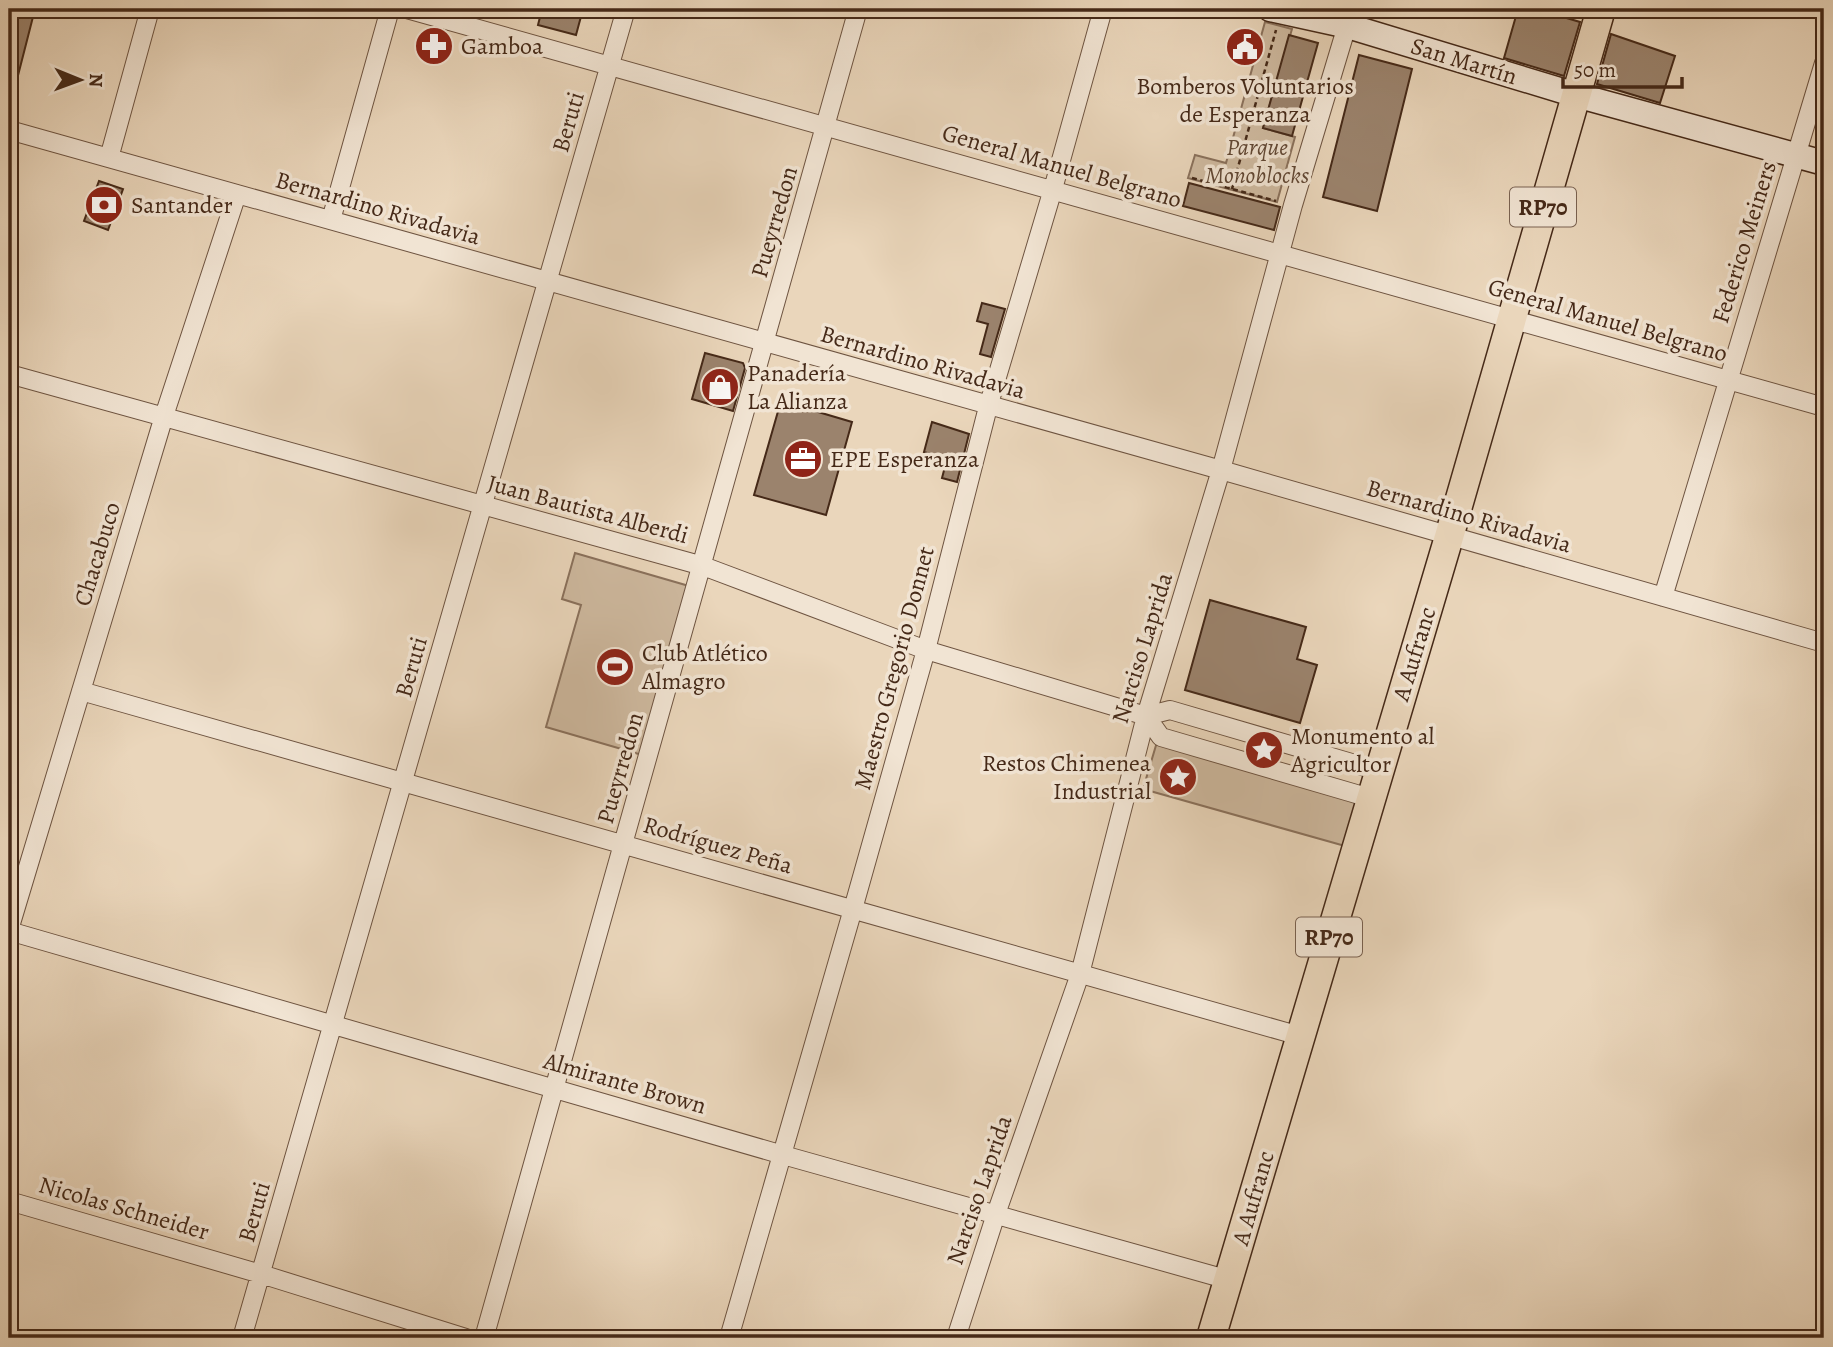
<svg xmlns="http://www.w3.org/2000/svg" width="1833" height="1347" font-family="Alegreya,serif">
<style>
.green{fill:#ceb99f;stroke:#8a715c;stroke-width:2}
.building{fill:#9b836d;stroke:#452918;stroke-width:2}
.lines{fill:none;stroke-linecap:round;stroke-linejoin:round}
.street-casing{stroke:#6e5441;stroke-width:20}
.secondary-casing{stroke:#452918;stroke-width:27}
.primary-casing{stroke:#452918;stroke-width:31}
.path{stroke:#452918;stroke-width:2.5;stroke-dasharray:5 3.5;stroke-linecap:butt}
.street{stroke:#f1e4d3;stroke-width:18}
.secondary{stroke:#f1e4d3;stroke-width:24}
.primary{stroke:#ead6bb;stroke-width:28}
.labels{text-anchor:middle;stroke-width:7;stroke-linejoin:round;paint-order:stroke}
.shield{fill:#f1e4d3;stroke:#796150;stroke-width:2}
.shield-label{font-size:23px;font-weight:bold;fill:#452918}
.poi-label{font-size:24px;fill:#452918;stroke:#f1e4d3;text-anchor:start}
.street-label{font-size:24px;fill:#452918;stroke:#f1e4d3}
.park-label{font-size:24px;font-style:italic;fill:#604633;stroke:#f1e4d3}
</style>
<rect width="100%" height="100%" fill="#ead6bb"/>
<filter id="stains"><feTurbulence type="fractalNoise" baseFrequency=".00286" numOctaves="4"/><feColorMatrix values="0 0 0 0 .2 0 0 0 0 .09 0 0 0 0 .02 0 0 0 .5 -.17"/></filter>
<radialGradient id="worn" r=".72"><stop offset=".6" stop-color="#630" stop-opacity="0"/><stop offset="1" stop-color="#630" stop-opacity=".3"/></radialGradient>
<!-- green -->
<path class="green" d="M1265 22 1292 29 1263 128 1295 137 1277 202 1188 178 1195 155 1226 163Z
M575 553 689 586 642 755 546 727 581 605 562 599Z
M1157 742 1360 800 1345 846 1143 789Z"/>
<!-- building -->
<path class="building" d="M9 9H35L13 95 9 94Z
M542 9H583L576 35 538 25Z
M1518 9H1536L1580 22 1564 76 1504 58Z
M1611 34 1675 56 1660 103 1597 84Z
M1289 35 1318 43 1292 136 1263 128Z
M1359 55 1412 69 1377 211 1323 197Z
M99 181 123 189 108 230 84 221Z
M1189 183 1280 207 1274 230 1183 206Z
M982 303 1005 309 991 357 980 354 988 324 977 321Z
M705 353 743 363 745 368 733 411 692 399Z
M781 401 852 422 826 515 754 495Z
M932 422 969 434 957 482 942 478 947 459 924 452Z
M1210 600 1306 627 1297 659 1317 665 1300 723 1185 690Z"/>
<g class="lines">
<defs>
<path id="street" d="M407 9 1824 407
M9 130 1221 470 1824 643
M109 158 150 9
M331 220 390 9
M9 374 703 566 926 650 1146 716 1170 710 1379 771
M1663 597 1824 63
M81 691 1300 1036
M1146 716 1161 737 1370 798
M9 930 164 416 237 194
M9 931 783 1155 1229 1280
M9 1201 261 1274 466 1338
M242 1338 626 9
M484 1338 858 9
M729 1338 853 909 926 650 988 407 1053 189 1103 9
M956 1338 996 1214 1080 974 1146 716 1221 470 1293 205 1352 9"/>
<path id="secondary" d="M1270 9 1348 26 1576 95 1824 163"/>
<path id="primary" d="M1211 1338 1449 537 1601 9"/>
</defs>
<!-- street casing -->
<use href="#street" class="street-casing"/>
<!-- secondary casing -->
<use href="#secondary" class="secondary-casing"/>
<!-- primary casing -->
<use href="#primary" class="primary-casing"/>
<!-- path -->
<path class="path" d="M1192 178 1276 201
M1232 189 1276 30"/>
<!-- street -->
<use href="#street" class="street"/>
<!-- secondary -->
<use href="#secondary" class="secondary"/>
<!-- primary -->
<use href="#primary" class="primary"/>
</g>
<!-- icons -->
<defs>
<symbol id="pharmacy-disc" viewBox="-11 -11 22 22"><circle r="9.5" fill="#8f2418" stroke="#f1e4d3"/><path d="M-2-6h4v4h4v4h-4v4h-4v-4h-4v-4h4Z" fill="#fff"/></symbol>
<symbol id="civic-disc" viewBox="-11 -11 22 22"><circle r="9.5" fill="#8f2418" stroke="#f1e4d3"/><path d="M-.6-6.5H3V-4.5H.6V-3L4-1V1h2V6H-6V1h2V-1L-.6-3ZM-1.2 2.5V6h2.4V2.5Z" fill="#fff"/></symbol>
<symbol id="bank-disc" viewBox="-11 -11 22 22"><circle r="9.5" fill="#8f2418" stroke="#f1e4d3"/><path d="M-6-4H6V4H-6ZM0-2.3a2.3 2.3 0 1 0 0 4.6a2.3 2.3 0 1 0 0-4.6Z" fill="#fff"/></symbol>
<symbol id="shop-disc" viewBox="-11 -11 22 22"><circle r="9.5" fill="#8f2418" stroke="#f1e4d3"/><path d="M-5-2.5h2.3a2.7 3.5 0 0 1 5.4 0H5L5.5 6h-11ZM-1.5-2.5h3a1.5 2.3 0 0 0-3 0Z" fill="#fff"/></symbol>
<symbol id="office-disc" viewBox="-11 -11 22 22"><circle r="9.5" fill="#8f2418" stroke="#f1e4d3"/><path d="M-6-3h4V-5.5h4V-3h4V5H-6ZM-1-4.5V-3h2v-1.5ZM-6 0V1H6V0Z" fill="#fff"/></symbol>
<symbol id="stadium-disc" viewBox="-11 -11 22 22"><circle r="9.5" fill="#8f2418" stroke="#f1e4d3"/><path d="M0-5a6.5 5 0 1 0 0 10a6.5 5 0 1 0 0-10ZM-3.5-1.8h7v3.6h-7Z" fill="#fff"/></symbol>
<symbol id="sight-disc" viewBox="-11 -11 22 22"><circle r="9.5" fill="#8f2418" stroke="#f1e4d3"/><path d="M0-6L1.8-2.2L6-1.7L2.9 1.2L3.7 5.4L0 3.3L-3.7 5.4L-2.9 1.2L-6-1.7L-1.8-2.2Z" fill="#fff"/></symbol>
</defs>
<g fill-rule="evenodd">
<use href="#pharmacy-disc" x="412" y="24" width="44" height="44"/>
<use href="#civic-disc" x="1223" y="25" width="44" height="44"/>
<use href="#bank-disc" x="82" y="183" width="44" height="44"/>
<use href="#shop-disc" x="698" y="365" width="44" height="44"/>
<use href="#office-disc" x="781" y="437" width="44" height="44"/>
<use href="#stadium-disc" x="593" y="645" width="44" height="44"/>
<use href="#sight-disc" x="1242" y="728" width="44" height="44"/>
<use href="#sight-disc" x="1156" y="755" width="44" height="44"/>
</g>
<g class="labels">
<!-- shield labels -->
<g class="shield">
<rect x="1510" y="187.5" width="66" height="39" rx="5"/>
<rect x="1296" y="917.5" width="66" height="39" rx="5"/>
</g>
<g class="shield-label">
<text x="1543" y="215">RP70</text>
<text x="1329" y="945">RP70</text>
</g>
<!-- poi labels -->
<g class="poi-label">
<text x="461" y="54">Gamboa</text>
<text x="1245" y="94" text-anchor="middle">Bomberos Voluntarios<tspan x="1245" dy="28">de Esperanza</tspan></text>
<text x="131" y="213">Santander</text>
<text x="747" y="381">Panadería<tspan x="747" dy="28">La Alianza</tspan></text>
<text x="830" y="467">EPE Esperanza</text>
<text x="642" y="661">Club Atlético<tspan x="642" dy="28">Almagro</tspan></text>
<text x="1291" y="744">Monumento al<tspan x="1291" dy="28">Agricultor</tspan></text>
<text x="1151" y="771" text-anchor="end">Restos Chimenea<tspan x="1151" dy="28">Industrial</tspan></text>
</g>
<!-- street labels -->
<g class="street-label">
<text transform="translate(1464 61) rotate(17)" y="8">San Martín</text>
<text transform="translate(568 122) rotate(-74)" y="8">Beruti</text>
<text transform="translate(1062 166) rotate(16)" y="8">General Manuel Belgrano</text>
<text transform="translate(378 208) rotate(16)" y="8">Bernardino Rivadavia</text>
<text transform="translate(774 222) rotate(-74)" y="8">Pueyrredon</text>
<text transform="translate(1744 242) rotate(-73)" y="8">Federico Meiners</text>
<text transform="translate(1608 320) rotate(16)" y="8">General Manuel Belgrano</text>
<text transform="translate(923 362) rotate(16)" y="8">Bernardino Rivadavia</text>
<text transform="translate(588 509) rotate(15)" y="8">Juan Bautista Alberdi</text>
<text transform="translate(1469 516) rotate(16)" y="8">Bernardino Rivadavia</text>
<text transform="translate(97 554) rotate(-73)" y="8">Chacabuco</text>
<text transform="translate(1142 648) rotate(-73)" y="8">Narciso Laprida</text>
<text transform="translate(1414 654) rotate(-73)" y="8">A Aufranc</text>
<text transform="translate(411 667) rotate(-74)" y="8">Beruti</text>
<text transform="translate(894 668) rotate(-75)" y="8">Maestro Gregorio Donnet</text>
<text transform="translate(620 768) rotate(-74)" y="8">Pueyrredon</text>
<text transform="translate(718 845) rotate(16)" y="8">Rodríguez Peña</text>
<text transform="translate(625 1083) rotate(16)" y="8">Almirante Brown</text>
<text transform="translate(979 1190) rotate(-71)" y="8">Narciso Laprida</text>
<text transform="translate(1253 1198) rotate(-74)" y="8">A Aufranc</text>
<text transform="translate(124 1208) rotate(16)" y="8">Nicolas Schneider</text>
<text transform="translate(254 1212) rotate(-74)" y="8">Beruti</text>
</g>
<!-- park labels -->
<g class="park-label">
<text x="1257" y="155">Parque<tspan x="1257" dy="28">Monoblocks</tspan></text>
</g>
</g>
<!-- margin -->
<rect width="1833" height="1347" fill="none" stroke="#ead6bb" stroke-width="35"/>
<rect x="10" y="10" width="1812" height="1326" fill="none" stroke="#452918" stroke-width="3.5"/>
<rect x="18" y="18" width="1798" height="1312" fill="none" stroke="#452918" stroke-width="2"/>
<!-- north arrow -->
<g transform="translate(80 80) rotate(91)" stroke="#f1e4d3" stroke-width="5" paint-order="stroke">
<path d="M0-5L12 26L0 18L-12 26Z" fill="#452918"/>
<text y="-10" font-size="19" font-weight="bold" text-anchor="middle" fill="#452918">N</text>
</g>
<!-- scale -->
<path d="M1563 77v10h119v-10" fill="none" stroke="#452918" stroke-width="3.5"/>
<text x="1574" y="77" font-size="21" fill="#452918" stroke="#f1e4d3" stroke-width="5" paint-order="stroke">50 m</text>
<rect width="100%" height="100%" filter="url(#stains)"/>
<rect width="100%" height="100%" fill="url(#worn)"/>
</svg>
